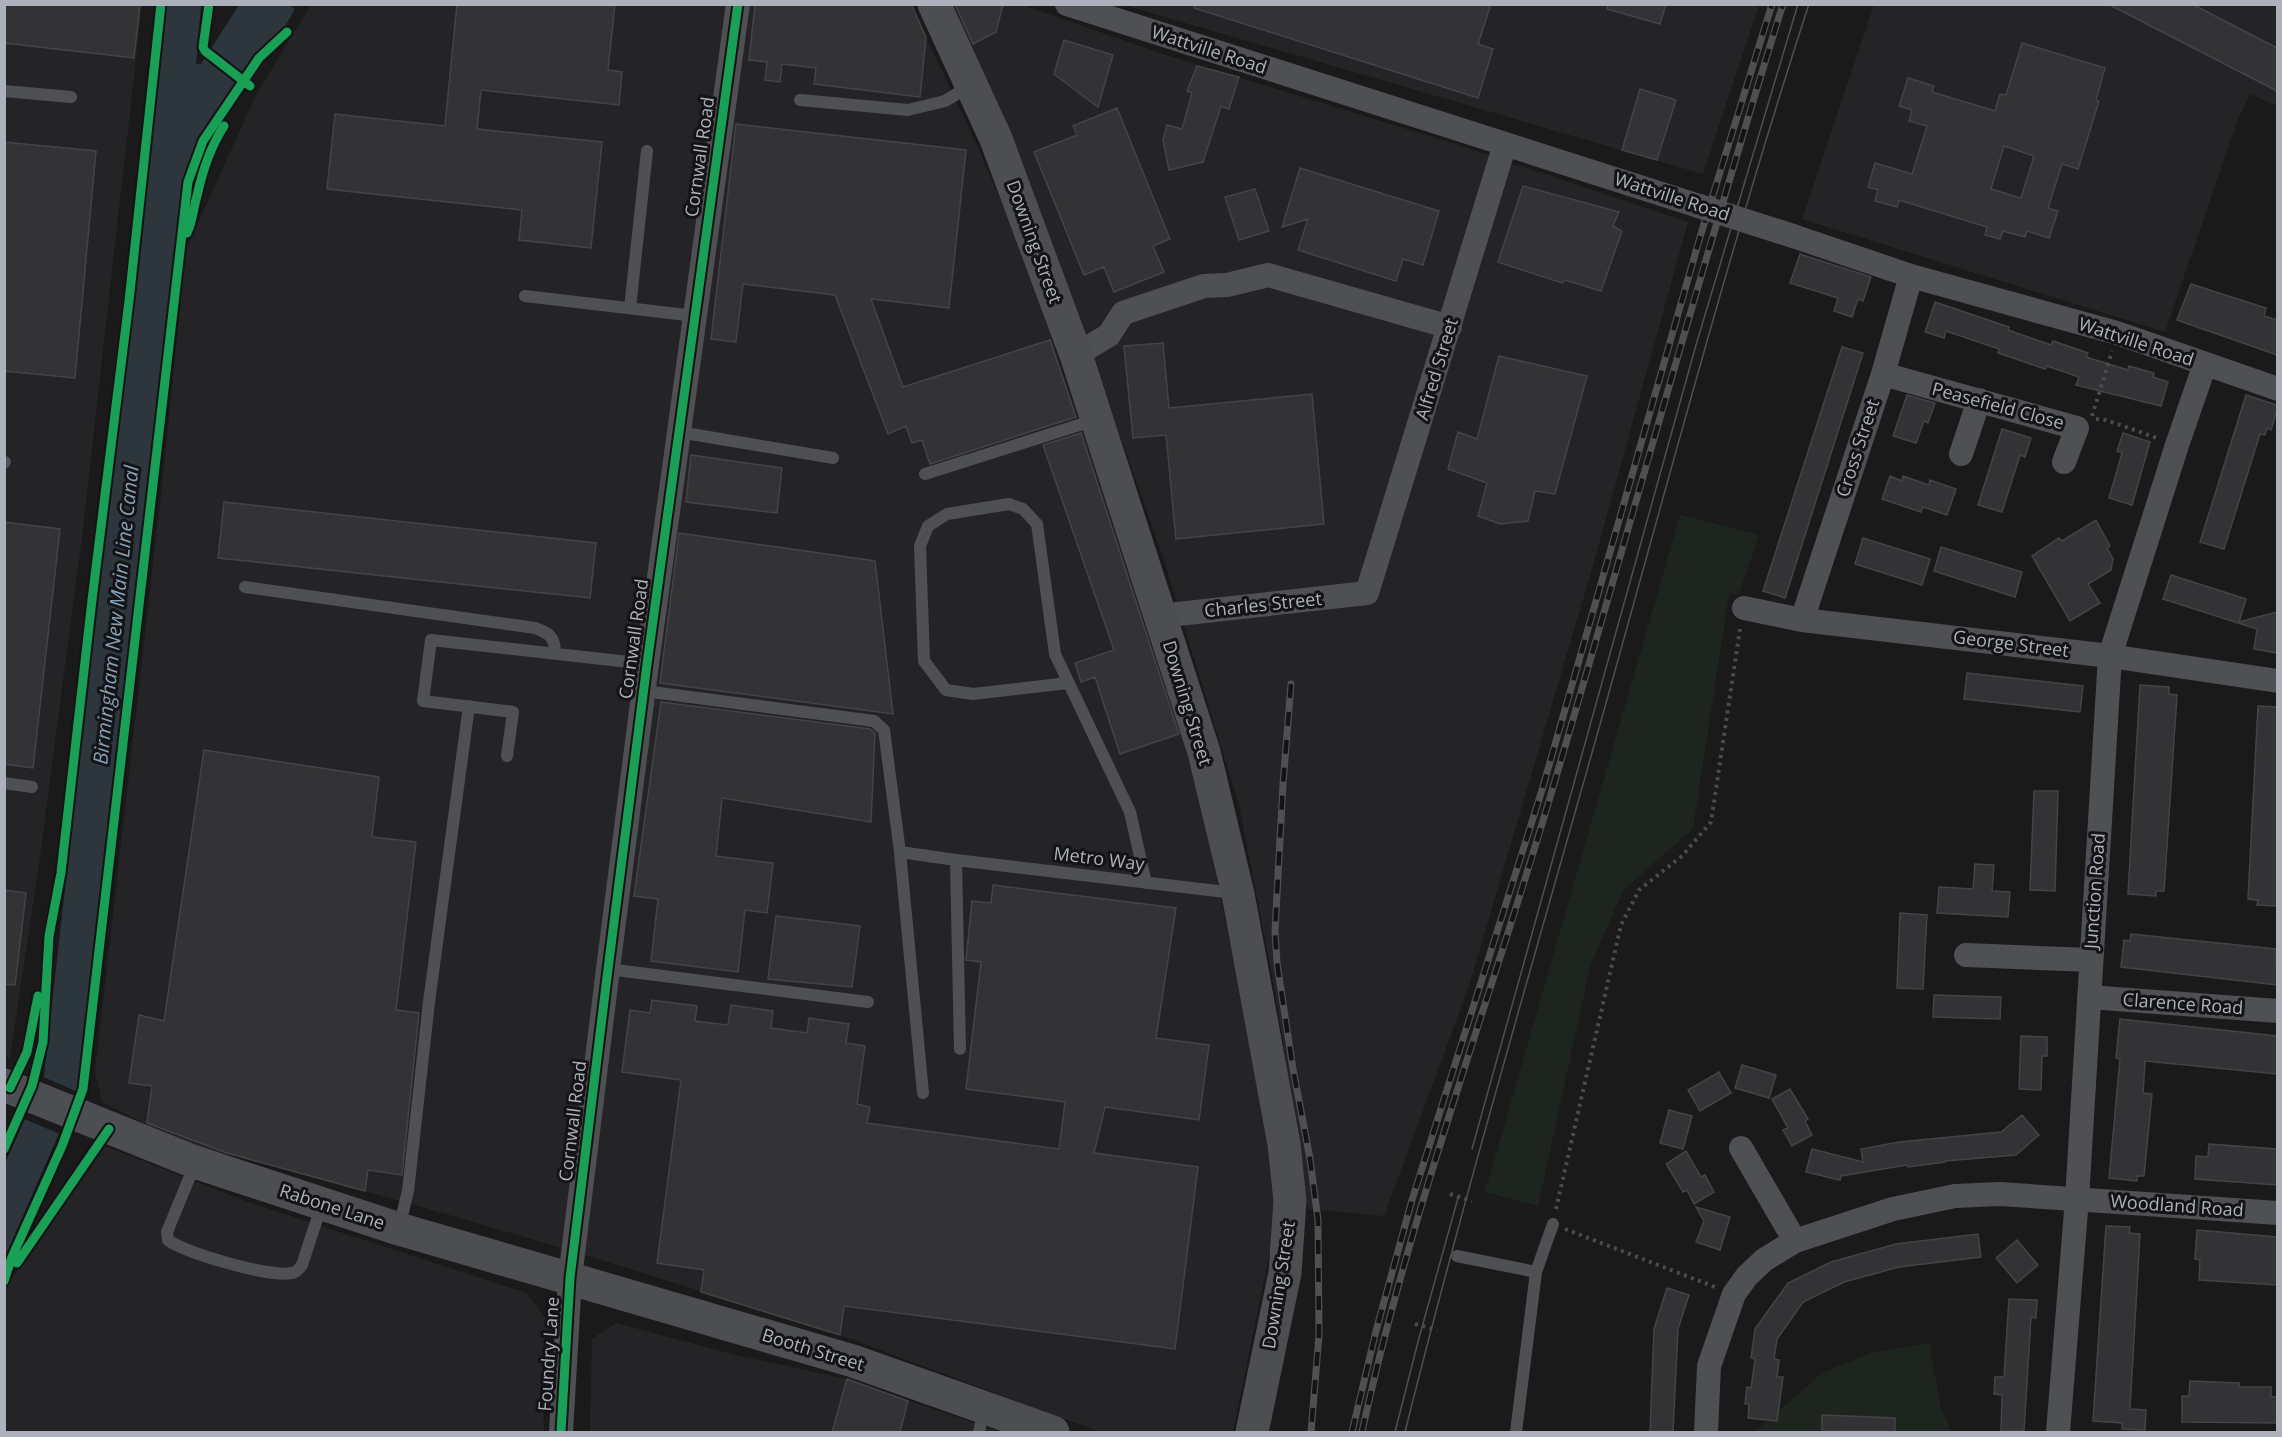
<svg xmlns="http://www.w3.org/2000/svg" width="2282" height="1437" font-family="'Open Sans',sans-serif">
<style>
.built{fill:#242427}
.green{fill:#1e251f}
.water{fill:#2d363d}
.pier{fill:#1a1a1b}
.building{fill:#333335;stroke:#434447;stroke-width:1.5;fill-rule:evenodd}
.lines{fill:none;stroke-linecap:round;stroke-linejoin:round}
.path{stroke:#4a4c4e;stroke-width:4;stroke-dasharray:3 4.5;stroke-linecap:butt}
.lane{stroke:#4e5054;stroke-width:12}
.street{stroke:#4e5054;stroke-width:24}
.secondary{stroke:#4d4e52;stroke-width:33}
.tram{stroke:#4e5052;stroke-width:1.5}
.rail-casing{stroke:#4e5052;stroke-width:7}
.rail{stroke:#141417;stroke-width:4.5;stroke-dasharray:14;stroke-linecap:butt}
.street-bridge{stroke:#4e5054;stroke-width:24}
.cycleway-casing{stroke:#141417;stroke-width:13}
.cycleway{stroke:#1a9f57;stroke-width:9}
.labels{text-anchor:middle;stroke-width:6;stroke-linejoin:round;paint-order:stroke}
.street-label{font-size:18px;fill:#acb1bb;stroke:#141417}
.water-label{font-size:20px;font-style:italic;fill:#84a0b5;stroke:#141417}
</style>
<rect width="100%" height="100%" fill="#1a1a1b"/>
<!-- built -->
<path class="built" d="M5 5H142L83 529 39 864 10 1058 5 1056Z
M311 5H911L978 147 1025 258 1183 733 1203 813 1243 1006 1279 1207 1233 1432H1100L840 1335 595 1258 412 1204 181 1142 102 1102 95 1071 161 494 186 249 257 93Z
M951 5H1022L1166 55 1452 143 1688 222 1594 562 1469 986 1384 1216 1308 1209 1275 991 1239 805 1162 554 1100 379Z
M1124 5H1759L1703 174Z
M1874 5H2277V106L2250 94 2238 119 2165 332 1802 219Z
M100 1144 245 1201 526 1293 550 1324 543 1396 544 1432H5L4 1290Z
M616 1323 736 1355 847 1379 1000 1432H590L592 1339Z"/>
<!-- green -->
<path class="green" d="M1680 515 1759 535 1739 594H1729L1693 829 1624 889 1591 963 1538 1206 1485 1192Z
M1929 1343 1941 1408 1951 1432H1755L1822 1373 1870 1353Z"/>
<!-- water -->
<path class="water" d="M165 5H201L196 64H201L239 5H289L295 9 283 30 258 52 205 132 185 178 132 625 81 1083 5 1257V1163L44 1077 45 1066Z"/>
<!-- pier -->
<path class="pier" d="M41 1076 80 1093 62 1135 22 1118Z"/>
<!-- building -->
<path class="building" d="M4 4H140L134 58 4 43Z
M457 4H615L608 70 622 72 619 105 481 90 477 129 602 142 591 248 519 240 522 210 327 189 335 114 445 126Z
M755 4H911L926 37 920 97 814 84 816 68 782 64 780 82 765 80 767 62 749 60Z
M955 4H1003L996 32 973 44Z
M1194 4H1491L1478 44 1493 49 1478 98 1194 8Z
M1608 4H1666L1660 24 1607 9Z
M2108 4H2192L2277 48V91Z
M1064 40 1113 55 1098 107 1054 74Z
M2022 43 2105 68 2096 100 2099 101 2078 169 2062 164 2048 208 2058 211 2049 238 2027 231 2025 237 2003 231 2000 239 1985 235 1987 227 1899 200 1897 207 1875 201 1878 190 1868 187 1875 163 1912 174 1927 126 1909 121 1912 110 1899 106 1908 78 1934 86 1932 92 1995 111 2000 94 2006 95ZM2004 146 2034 156 2021 198 1991 189Z
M1197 66 1239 77 1229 109 1221 106 1203 162 1169 170 1163 140 1167 125 1182 129 1192 93 1187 91Z
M1640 89 1676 100 1657 160 1622 150Z
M1117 108 1170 239 1153 246 1164 272 1114 292 1104 267 1084 275 1034 152 1077 135 1073 126Z
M736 124 966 150 949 308 871 299 903 387 1050 340 1076 417 930 464 922 440 912 443 906 426 888 434 835 295 743 284 736 342 711 339Z
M4 142 96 151 75 378 4 371Z
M1300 168 1439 211 1423 265 1403 259 1396 281 1298 250 1308 219 1282 227Z
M1523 186 1619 212 1613 226 1622 231 1601 291 1565 280 1562 283 1498 262Z
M1255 189 1269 231 1239 240 1225 197Z
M1800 254 1871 277 1863 301 1858 299 1852 317 1834 311 1838 298 1790 283Z
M2191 284 2266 308 2264 316 2277 320V355L2177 320Z
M1935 302 2009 327 2008 330 2051 345 2053 341 2088 353 2086 357 2128 370 2129 366 2154 373 2153 377 2168 382 2161 406 2076 385 2079 377 2047 366 2045 369 1998 353 1999 349 1946 331 1944 338 1925 332Z
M1163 343 1169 408 1312 394 1324 524 1176 539 1166 435 1133 438 1124 346Z
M1842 347 1863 353 1785 598 1763 591Z
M1499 356 1587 376 1555 494 1535 491 1528 521 1500 524 1478 516 1487 483 1448 469 1458 432 1477 439Z
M1907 395 1935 403 1928 423 1924 421 1916 443 1893 436Z
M2246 395 2277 405V410L2271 430 2267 428 2265 435 2260 434 2224 549 2200 542Z
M2002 429 2031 438 2025 457 2020 455 2002 512 1978 505Z
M1081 433 1179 734 1120 754 1095 677 1081 682 1075 663 1114 650 1043 445Z
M2123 433 2150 442 2132 505 2109 498 2122 453 2117 451Z
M691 455 782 468 777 513 686 502Z
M1890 476 1902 481 1903 476 1929 485 1930 480 1956 489 1947 515 1923 507 1921 512 1882 499Z
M224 502 596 543 590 598 218 558Z
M2096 520 2110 546 2107 548 2113 559 2111 570 2088 584 2100 603 2070 621 2032 556 2059 538 2062 541Z
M4 522 60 529 33 768 4 764Z
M679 533 875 561 893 714 660 683Z
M1863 538 1930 559 1922 585 1855 564Z
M1941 547 2022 572 2015 597 1934 571Z
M2171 575 2246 599 2239 622 2277 612V653L2254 649 2257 629 2163 599Z
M1967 673 2083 686 2080 712 1964 699Z
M2140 685 2169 687V694L2177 695 2164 891H2156V896L2128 894Z
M661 702 870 729 875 733 871 822 722 798 716 856 773 863 767 913 745 910 738 972 651 961 658 899 634 896Z
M2258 706 2277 707V906L2257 905 2258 900 2248 899Z
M204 750 379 777 372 837 416 842 396 1010 419 1013 402 1175 368 1170 365 1191 227 1153 147 1123 152 1086 129 1083 139 1015 164 1021Z
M2034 791H2058L2055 891 2030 890Z
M1975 864 1994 865 1992 891 2010 892 2008 917 1937 913 1939 887 1973 889Z
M993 885 1176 908 1156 1038 1209 1045 1199 1120 1105 1107 1094 1153 1198 1167 1175 1349 844 1306 840 1335 701 1292 704 1270 657 1263 681 1080 622 1072 630 1010 650 1013 652 1000 697 1006 695 1021 728 1025 731 1005 773 1011 771 1028 807 1033 809 1018 849 1024 846 1043 865 1046 857 1104 870 1107 867 1123 1059 1149 1065 1102 966 1089 981 962 966 960 972 901 991 903Z
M4 890 26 893 15 985 4 984Z
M1900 913 1927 915 1923 989 1897 988Z
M776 916 860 926 852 987 768 979Z
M2131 934 2276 949 2277 985 2121 967 2124 940 2130 941Z
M1934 995 2001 997 2000 1019 1933 1017Z
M2120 1019 2277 1036V1074L2145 1061 2143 1093 2152 1094 2144 1176H2137V1181L2109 1178 2120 1059 2116 1058Z
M2021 1036 2047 1037V1056H2042L2041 1090 2019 1089Z
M1742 1065 1776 1075 1769 1098 1735 1088Z
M1719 1072 1731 1093 1700 1111 1688 1090Z
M1790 1089 1808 1119 1805 1121 1812 1135 1792 1146 1783 1130 1788 1128 1772 1099Z
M1669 1110 1692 1116 1683 1149 1660 1143Z
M2022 1115 2039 1135 2016 1155 1945 1161V1162L1908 1167 1907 1165 1841 1176 1840 1180 1806 1172 1812 1149 1863 1162 1861 1149 1899 1142 2001 1132Z
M2209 1144 2277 1149V1185L2195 1179 2196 1156 2208 1157Z
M1686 1151 1701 1177 1705 1175 1714 1192 1694 1204 1687 1190 1683 1192 1666 1164Z
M1696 1207 1730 1217 1720 1250 1696 1242 1704 1221Z
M2106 1226 2130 1227 2129 1233 2140 1234 2130 1409 2146 1410 2145 1430 2122 1429V1423L2093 1421Z
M2197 1230 2277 1237V1285L2199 1280 2200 1260 2195 1259Z
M1978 1234 1981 1257 1899 1267 1844 1282 1803 1302 1777 1339 1774 1359 1779 1360 1777 1377H1783L1777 1421 1748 1418 1749 1404H1745L1747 1387 1751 1388 1755 1359 1751 1358 1755 1329 1788 1283 1831 1262 1896 1244Z
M2017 1240 2038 1265 2017 1283 1996 1258Z
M1667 1288 1689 1295 1678 1329 1673 1432H1650L1654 1329Z
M2009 1299 2037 1300 2036 1318 2031 1317 2024 1431H2001L2002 1395 1994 1394 1995 1377H2004Z
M847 1379 908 1401 900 1432H832Z
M2190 1381 2239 1383V1387H2271V1397H2277V1423L2182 1422V1396H2189Z
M1822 1415 1895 1418V1432H1822Z"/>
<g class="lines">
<!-- path -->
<path class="path" d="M2092 416 2112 351
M2096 419 2106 420 2157 438
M1450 1194 1472 1201
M1556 1209 1621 925 1639 890 1682 856 1711 822 1740 629
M1565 1229 1715 1287
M1415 1324 1437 1330"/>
<!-- lane -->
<path class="lane" d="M4 91 71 97
M800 100 908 110 945 101 970 86
M525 296 695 316
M630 308 647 151
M679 432 833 458
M4 463 5 462
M925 474 1095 420
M245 587 535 628C549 633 555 637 555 653
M1068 683 973 694 946 690 924 661 920 546 928 526 947 514 1009 504 1023 509 1037 524 1055 654 1130 812 1146 883
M644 691 874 721 884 730 900 852 923 1093
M507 756 513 712 423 701 431 640 647 664
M4 783 32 787
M900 852 956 860 960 1049
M956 860 1234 893
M608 969 868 1002
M195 1164 167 1232 168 1240C185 1253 271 1278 291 1273 296 1273 299 1269 302 1265L322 1204
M399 1228 408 1191 429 1002 469 706
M1457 1256 1536 1272
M979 1432 984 1410
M1516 1432 1536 1272 1553 1224"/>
<!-- street -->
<path class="street" d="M1067 4 1699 206
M1793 236 1911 276 2117 333 2278 389
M1076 355 1109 335 1123 313 1204 286 1227 285 1268 275 1450 327
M1883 374 2077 428 2064 462
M1961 454 1979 400
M1744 608 1802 620 2110 656 2278 681
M1160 616 1367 593 1505 144
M1802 620 1883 374 1911 276
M1966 955 2091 960
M2089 997 2278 1011
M1741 1148 1795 1241
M561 1432 570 1278 608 969 647 664 738 4
M1706 1432 1709 1366 1734 1294 1747 1276 1764 1260 1795 1241 1893 1209 1955 1196 2000 1194 2278 1213
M2058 1432 2077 1199 2110 656 2177 445 2205 364"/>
<!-- secondary -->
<path class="secondary" d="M934 4 996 139 1076 355 1204 752 1238 894 1284 1144 1290 1201 1285 1273 1252 1432
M4 1085 192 1161 399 1229 853 1361 1053 1432"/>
<!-- tram -->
<path class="tram" d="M1472 1149 1696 345 1798 4
M1395 1432 1419 1338 1458 1198
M1405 1432C1464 1196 1533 962 1599 728 1667 486 1731 243 1809 4"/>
<defs>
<path id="rail" d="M1291 684 1283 784 1275 931 1277 963 1293 1069 1310 1159 1318 1220 1319 1335 1311 1432
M1352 1432 1376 1331 1412 1200 1542 790 1700 237 1772 4
M1362 1432C1409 1215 1488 1007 1551 794 1629 531 1701 266 1783 4"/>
</defs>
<!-- rail casing -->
<use href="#rail" class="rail-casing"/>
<!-- rail -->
<use href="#rail" class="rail"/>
<!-- street-bridge -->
<path class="street-bridge" d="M1699 206 1793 236"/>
<defs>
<path id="cycleway" d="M209 4 203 47 205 51 250 86
M187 233C193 221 193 209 197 196 202 173 211 146 224 126
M10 1088 27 1052 38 996
M4 1149 32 1086 43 1042 49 936 61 873 92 600 129 301 161 4
M17 1263 109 1129
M4 1281 12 1257 62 1146 83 1089 188 182 203 141 259 58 287 32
M561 1432 570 1278 608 969 647 664 738 4"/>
</defs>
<!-- cycleway casing -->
<use href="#cycleway" class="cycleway-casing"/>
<!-- cycleway -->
<use href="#cycleway" class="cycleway"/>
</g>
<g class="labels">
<!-- street labels -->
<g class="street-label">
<text transform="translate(1209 50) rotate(18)" y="6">Wattville Road</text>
<text transform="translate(700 157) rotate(-82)" y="6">Cornwall Road</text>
<text transform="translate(1672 197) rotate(18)" y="6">Wattville Road</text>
<text transform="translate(1034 242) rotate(70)" y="6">Downing Street</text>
<text transform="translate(2136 342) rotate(18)" y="6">Wattville Road</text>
<text transform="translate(1437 369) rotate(-73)" y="6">Alfred Street</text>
<text transform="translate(1998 406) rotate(15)" y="6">Peasefield Close</text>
<text transform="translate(1858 448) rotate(-72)" y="6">Cross Street</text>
<text transform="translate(1263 605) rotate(-6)" y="6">Charles Street</text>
<text transform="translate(634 639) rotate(-82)" y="6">Cornwall Road</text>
<text transform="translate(2011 644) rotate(7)" y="6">George Street</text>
<text transform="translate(1187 703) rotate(73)" y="6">Downing Street</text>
<text transform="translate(1099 859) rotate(7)" y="6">Metro Way</text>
<text transform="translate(2095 891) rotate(-86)" y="6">Junction Road</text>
<text transform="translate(2183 1004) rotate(4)" y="6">Clarence Road</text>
<text transform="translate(573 1121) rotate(-83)" y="6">Cornwall Road</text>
<text transform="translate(2177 1206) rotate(4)" y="6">Woodland Road</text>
<text transform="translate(332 1207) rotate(18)" y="6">Rabone Lane</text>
<text transform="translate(1279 1285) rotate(-81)" y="6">Downing Street</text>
<text transform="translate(813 1350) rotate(17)" y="6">Booth Street</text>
<text transform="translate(549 1354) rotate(-86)" y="6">Foundry Lane</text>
</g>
<!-- water labels -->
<g class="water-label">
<text transform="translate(116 615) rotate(-84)" y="7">Birmingham New Main Line Canal</text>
</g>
</g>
<!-- border -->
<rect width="2282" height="1437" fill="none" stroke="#acb1bb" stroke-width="12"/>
</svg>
